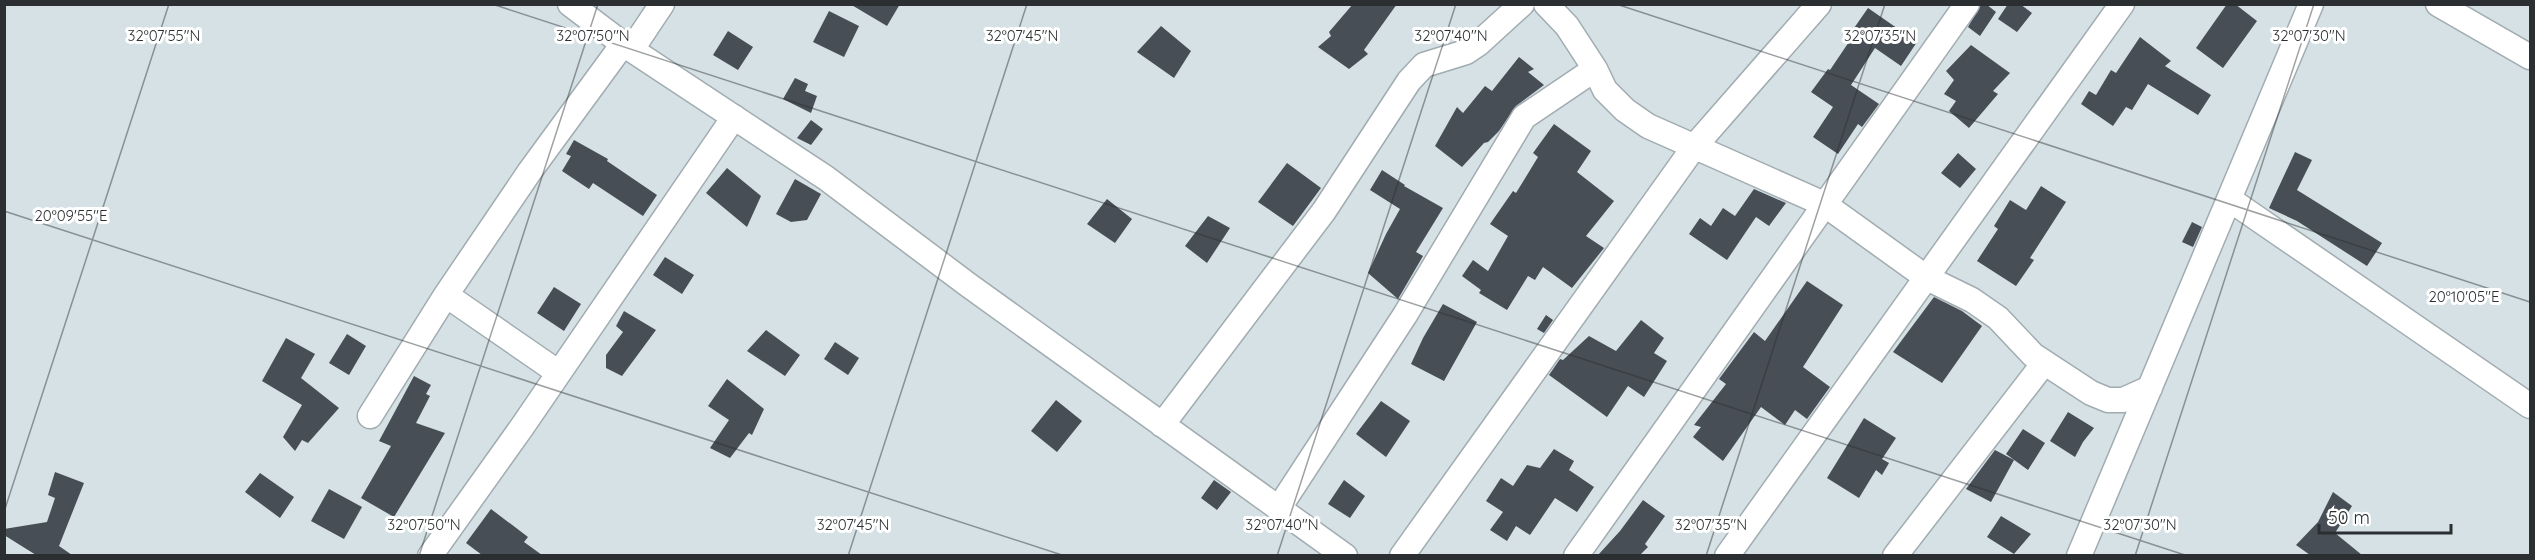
<svg xmlns="http://www.w3.org/2000/svg" width="2535" height="560" font-family="Quicksand,sans-serif">
<style>
.building{fill:#474e55}
.lines{fill:none;stroke-linecap:round;stroke-linejoin:round}
.minor-casing{stroke:#a1acb1;stroke-width:27}
.minor{stroke:#fff;stroke-width:24}
.ticks{fill:none;stroke:#2b2f31;stroke-width:1.5;stroke-opacity:0.45}
.ticks-label{font-size:15px;text-anchor:middle;fill:#2b2f31;stroke:#fff;stroke-width:6;stroke-linejoin:round;paint-order:stroke}
</style>
<rect width="100%" height="100%" fill="#d5e1e5"/>
<!-- building -->
<path class="building" d="M850 4H900L887 26Z
M1353 4H1397L1364 50 1368 54 1349 69 1318 47 1331 36 1329 32Z
M1986 4 1996 12 1980 36 1968 27 1981 4Z
M2008 4H2020L2032 13 2017 32 1998 19Z
M2227 4H2235L2257 21 2223 68 2196 48Z
M1868 8 1917 42 1901 66 1875 48 1851 85 1879 104 1862 127 1858 124 1838 154 1813 137 1833 107 1811 92 1828 69 1830 70 1855 33 1852 31Z
M829 11 859 26 844 57 813 42Z
M1161 26 1191 51 1174 78 1137 52Z
M728 31 753 47 738 70 713 55Z
M2140 37 2171 61 2165 66 2211 95 2198 115 2148 84 2132 110 2126 107 2113 126 2081 104 2089 91 2096 95 2111 70 2116 73Z
M1971 45 2010 73 1993 91 1998 94 1969 128 1949 111 1956 101 1944 94 1954 80 1946 71Z
M1519 57 1534 69 1528 72 1544 85 1516 106 1499 131 1488 142 1484 143 1462 167 1435 146 1457 107 1463 113 1485 86 1492 91Z
M795 78 808 84 805 91 817 96 811 113 783 99Z
M811 120 823 129 811 145 797 138Z
M1554 124 1591 151 1577 172 1614 201 1586 236 1604 248 1572 288 1543 267 1535 280 1528 276 1507 310 1479 293 1481 290 1462 276 1473 260 1488 271 1508 236 1490 224 1513 191 1516 193 1538 157 1533 153Z
M574 140 608 159 607 161 657 195 643 216 593 183 589 189 562 171 571 156 566 154Z
M2295 152 2312 160 2297 190 2382 243 2367 266 2297 221 2269 208Z
M1958 153 1976 169 1960 188 1941 173Z
M1287 163 1321 188 1293 226 1258 202Z
M727 168 761 196 747 227 706 193Z
M1382 170 1405 185 1404 186 1443 208 1416 252 1423 256 1398 299 1368 273 1386 234 1400 209 1370 190Z
M795 179 821 194 807 220 791 222 776 214Z
M2041 186 2066 202 2030 258 2034 260 2016 286 1977 261 1998 229 1994 226 2010 200 2026 210Z
M1754 189 1786 203 1769 226 1756 217 1727 260 1689 234 1700 218 1711 226 1723 208 1735 216Z
M1107 199 1132 219 1115 243 1087 224Z
M1208 216 1230 228 1207 263 1185 246Z
M2192 222 2202 227 2193 247 2182 242Z
M665 257 694 275 682 294 653 275Z
M1807 281 1843 305 1803 367 1830 387 1807 419 1795 410 1785 425 1761 407 1723 461 1693 437 1701 427 1694 425 1726 384 1719 379 1754 332 1765 341Z
M554 287 581 304 564 331 537 313Z
M1934 297 1962 311 1982 326 1942 383 1893 352Z
M1443 304 1477 322 1444 381 1411 364 1423 338Z
M624 311 656 330 622 376 606 368V355L623 332 616 326Z
M1546 315 1553 320 1544 333 1537 329Z
M1641 320 1664 338 1654 353 1667 361 1644 397 1628 386 1607 417 1549 375 1560 359 1563 360 1589 336 1616 351Z
M766 330 800 355 785 376 747 351Z
M347 334 366 346 349 375 329 363Z
M286 338 315 354 301 378 339 408 308 443 302 440 295 451 283 437 302 405 262 381Z
M835 342 859 358 848 375 824 359Z
M414 376 431 385 426 394 430 396 416 423 445 433 394 517 361 498 391 446 379 441Z
M727 379 764 409 752 435 749 433 730 458 710 448 729 420 708 406Z
M1056 400 1082 421 1057 452 1031 431Z
M1381 401 1410 421 1386 457 1356 434Z
M2068 412 2094 428 2083 442 2075 457 2050 441Z
M1864 418 1896 438 1882 459 1889 463 1882 475 1876 470 1859 498 1827 478Z
M2023 429 2045 443 2028 470 2006 454Z
M1554 449 1574 461 1569 470 1594 487 1577 512 1555 498 1530 535 1516 526 1507 541 1490 530 1503 512 1486 501 1501 478 1513 486 1527 465 1540 468Z
M1995 450 2014 460 1991 502 1966 489Z
M55 472 84 483 59 546 72 555H36L4 535V529L47 522 55 498 48 495Z
M260 473 294 497 280 518 245 492Z
M1214 480 1231 492 1217 510 1201 498Z
M1344 480 1365 496 1350 518 1328 504Z
M329 489 362 507 344 539 311 521Z
M2333 492 2352 506 2335 533 2362 555H2310L2296 545 2318 522Z
M1643 500 1665 516 1645 544 1648 547 1640 555H1598L1620 531Z
M491 509 528 537 524 542 542 555H482L466 543Z
M2001 516 2031 534 2014 554 1987 537Z"/>
<g class="lines">
<defs>
<path id="minor" d="M570 4 623 44 826 178 967 284 1345 556
M1546 4 1567 26 1595 69 1605 90 1625 110 1648 126 1824 204 1927 278 1972 300 1998 318 2033 355 2091 393 2108 400H2123L2150 388
M2438 4 2530 57
M632 49 662 4
M2229 199 2530 406
M446 295 559 373
M370 416 446 295 530 171 623 44
M1162 425 1324 211 1409 81 1424 65 1466 52 1478 44 1522 4
M1279 508 1405 315 1524 117 1595 69
M430 556 522 427 734 117
M1402 556 1694 147 1819 4
M1576 556 1967 4
M1727 556 2122 4
M1895 556 2044 363
M2079 556 2311 4"/>
</defs>
<!-- minor casing -->
<use href="#minor" class="minor-casing"/>
<!-- minor -->
<use href="#minor" class="minor"/>
</g>
<!-- ticks -->
<path class="ticks" d="M492 4 2188 556M1616 4 2530 302M4 211 1065 556M4 512 169 4M419 556 598 4M848 556 1027 4M1277 556 1456 4M1706 556 1885 4M2135 556 2314 4"/>
<g class="ticks-label">
<text x="164" y="41">32°07'55"N</text>
<text x="593" y="41">32°07'50"N</text>
<text x="1022" y="41">32°07'45"N</text>
<text x="1451" y="41">32°07'40"N</text>
<text x="1880" y="41">32°07'35"N</text>
<text x="2309" y="41">32°07'30"N</text>
<text x="71" y="221">20°09'55"E</text>
<text x="2464" y="302">20°10'05"E</text>
<text x="424" y="530">32°07'50"N</text>
<text x="853" y="530">32°07'45"N</text>
<text x="1282" y="530">32°07'40"N</text>
<text x="1711" y="530">32°07'35"N</text>
<text x="2140" y="530">32°07'30"N</text>
</g>
<!-- border -->
<rect width="2535" height="560" fill="none" stroke="#2b2f31" stroke-width="12"/>
<!-- scale -->
<path d="M2319 524v9h132v-9" fill="none" stroke="#2b2f31" stroke-width="3"/>
<text x="2328" y="524" font-size="18" fill="#2b2f31" stroke="#ffffff" stroke-width="4.5" paint-order="stroke">50 m</text>
</svg>
